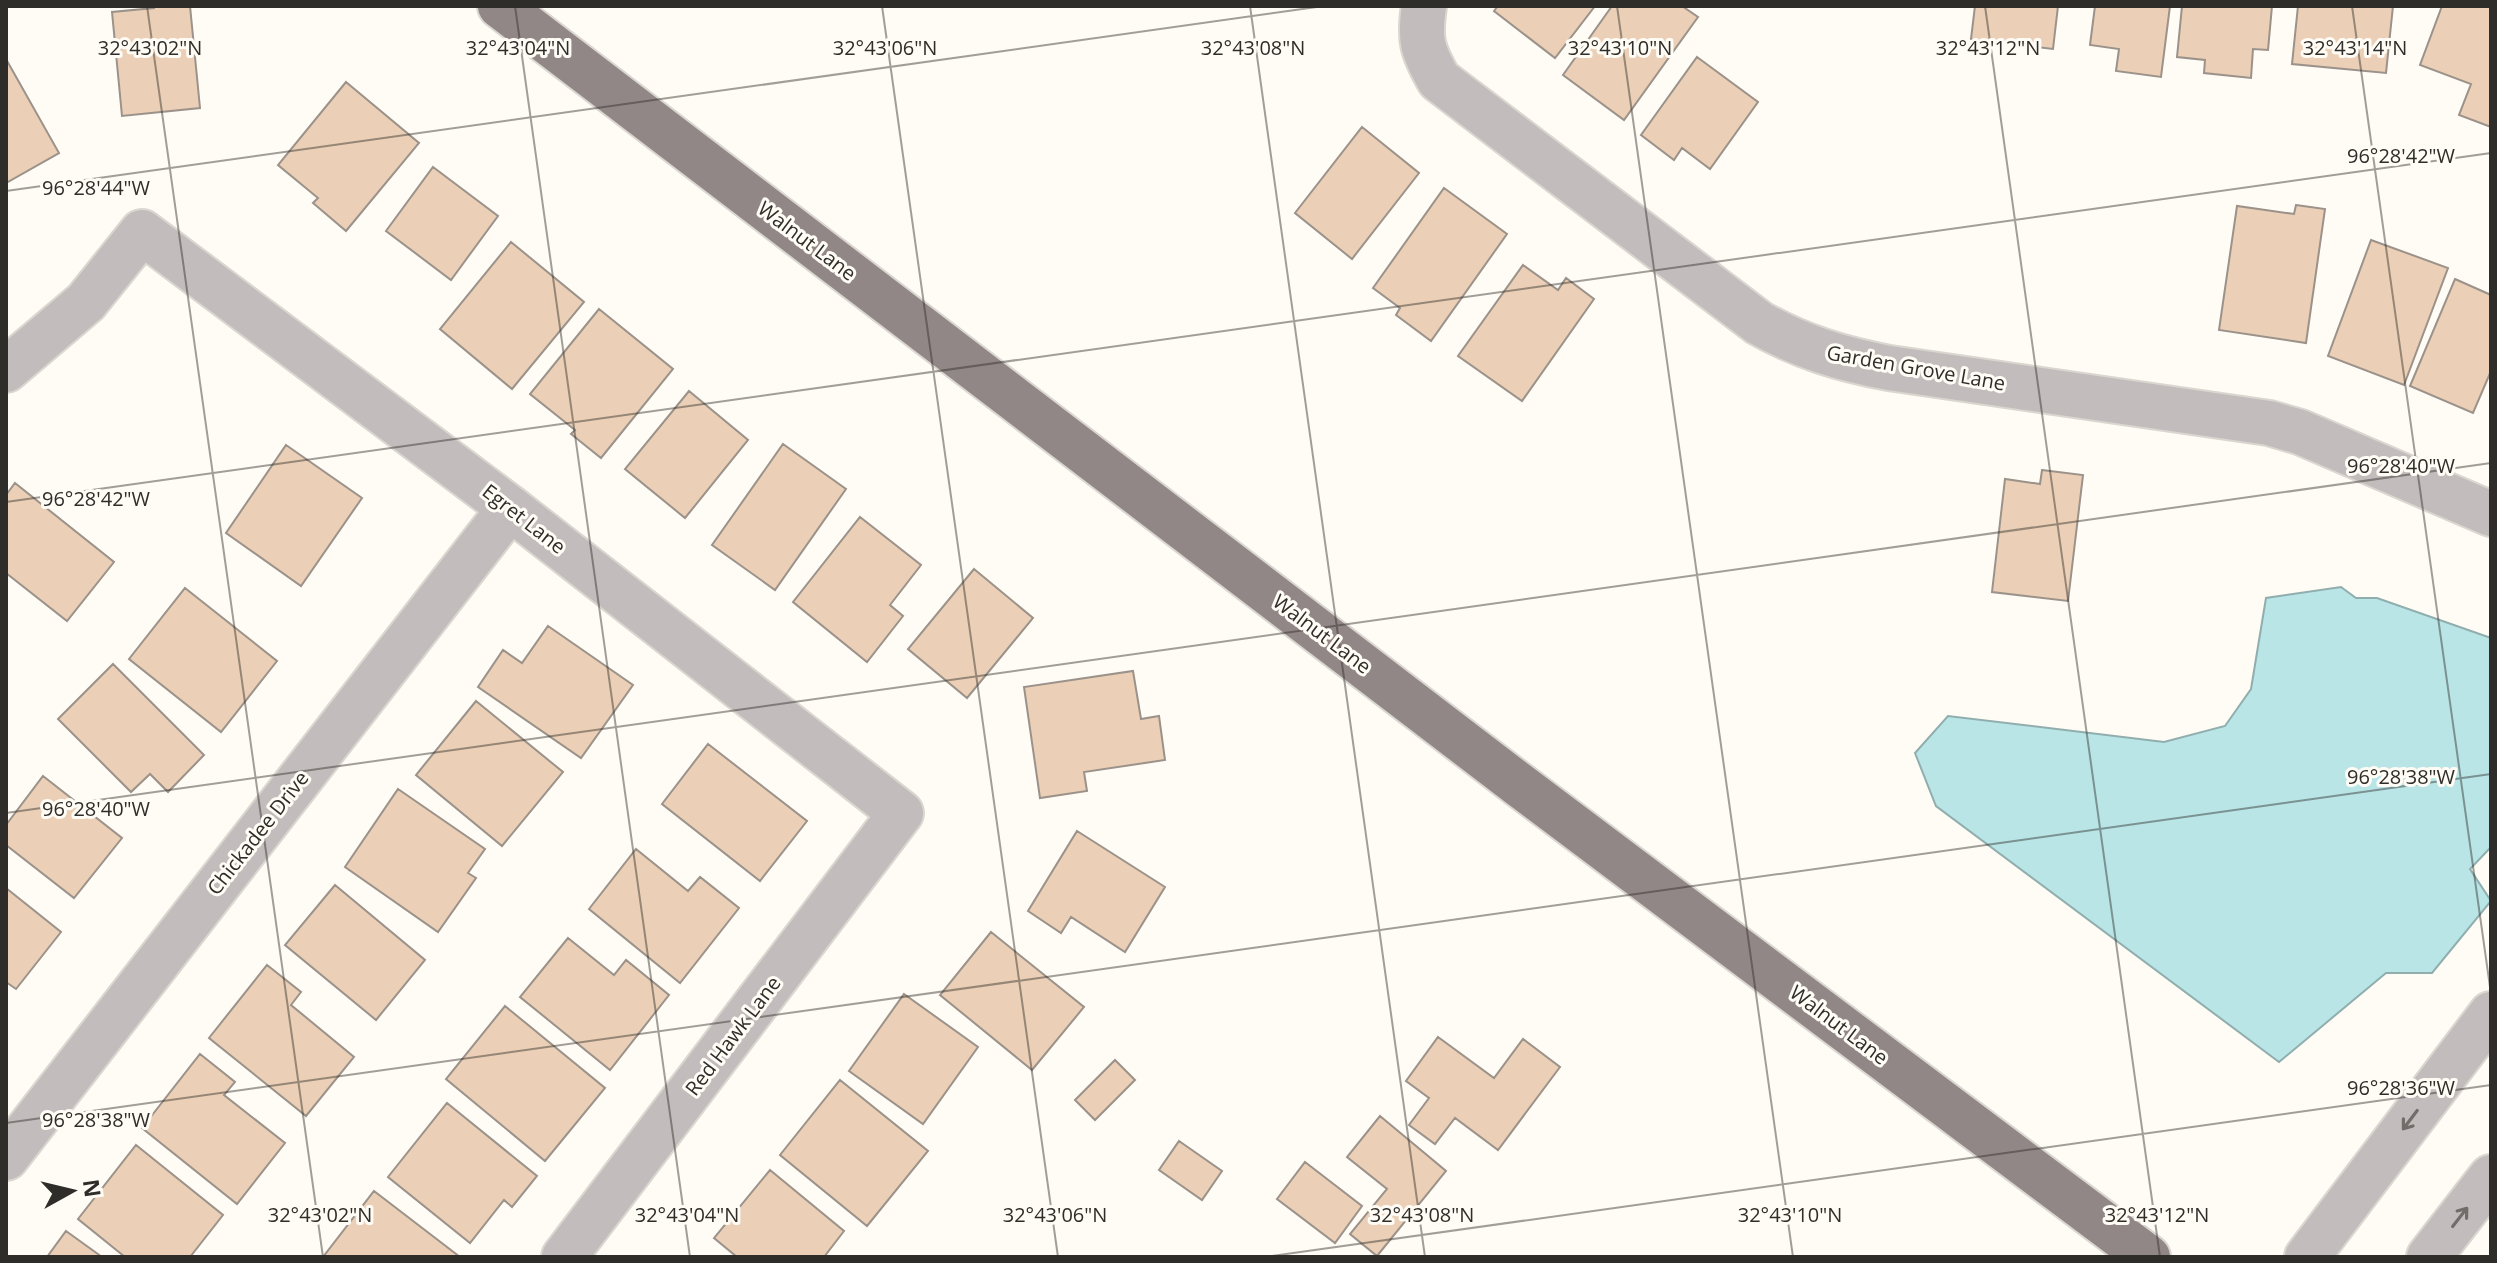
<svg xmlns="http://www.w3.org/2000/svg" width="2497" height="1263" font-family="'Open Sans',sans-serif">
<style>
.water{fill:#b9e5e7;stroke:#90aeae;stroke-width:2}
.building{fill:#ebcfb6;stroke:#9b928a;stroke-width:2}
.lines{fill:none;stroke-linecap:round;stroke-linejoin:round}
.minor-casing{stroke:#dad6d0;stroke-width:48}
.major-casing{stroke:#dad6d0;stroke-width:48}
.minor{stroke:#c3bcbc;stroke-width:44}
.major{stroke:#928787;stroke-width:44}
.oneway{stroke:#726d6b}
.ticks{fill:none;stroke:#2f2d29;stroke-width:2;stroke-opacity:0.45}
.labels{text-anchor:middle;stroke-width:6;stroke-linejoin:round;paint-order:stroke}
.street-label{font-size:20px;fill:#2f2d29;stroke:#fffbf5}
.ticks-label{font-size:20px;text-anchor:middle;fill:#2f2d29;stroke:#fffbf5;stroke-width:6;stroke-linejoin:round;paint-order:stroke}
</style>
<rect width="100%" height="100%" fill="#fffbf5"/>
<!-- water -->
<path class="water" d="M2341 587 2356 598H2377L2491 638V847L2470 869 2491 901 2432 973H2386L2279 1062 1936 806 1915 753 1948 716 2164 742 2225 726 2251 689 2266 598Z"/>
<!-- building -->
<path class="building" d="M154 6H190L200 108 122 116 112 12 154 8Z
M1498 6H1595L1555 58 1494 11Z
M1612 6H1682L1698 17 1624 120 1563 75Z
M1975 6H2058L2053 49 1971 39Z
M2095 6H2170L2161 77 2116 71 2119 49 2090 45Z
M2182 6H2272L2268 50 2253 49 2251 78 2204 73 2205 60 2177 57Z
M2298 6H2393L2386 73 2292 64Z
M2442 6H2491V127L2459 115 2471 84 2420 65Z
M1697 57 1758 102 1710 169 1682 148 1674 160 1641 135Z
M6 59 59 153 6 183Z
M346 82 419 143 346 231 313 203 318 198 278 165Z
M1362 127 1419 173 1352 259 1295 213Z
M433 167 498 216 451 280 386 231Z
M1444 188 1507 234 1431 341 1396 315 1400 308 1373 288Z
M2296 205 2325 209 2306 343 2219 330 2237 206 2294 214Z
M2371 240 2448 268 2404 385 2328 356Z
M511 242 584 302 512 389 440 329Z
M1523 265 1558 290 1566 278 1594 299 1522 401 1458 356Z
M2455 279 2491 295V371L2473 413 2410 386Z
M599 309 673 369 601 458 571 434 575 430 530 394Z
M689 391 748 440 685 518 625 469Z
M783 444 846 489 775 590 712 545Z
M286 445 362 498 301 586 226 533Z
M2042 470 2083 475 2068 601 1992 592 2005 479 2040 484Z
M15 483 114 562 67 621 6 573V495Z
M860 517 921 565 890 605 903 616 867 662 793 602Z
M974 569 1033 618 967 698 908 649Z
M185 588 277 661 221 732 129 659Z
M548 626 633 685 581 758 478 687 503 650 522 663Z
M113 664 204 755 168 792 150 774 131 792 58 719Z
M1133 671 1141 719 1159 716 1165 760 1084 772 1087 791 1040 798 1024 687Z
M476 701 563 772 502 846 416 775Z
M708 744 807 821 760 881 662 804Z
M43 776 122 838 74 898 6 845V825Z
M398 789 485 849 468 873 476 878 438 932 345 867Z
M1077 831 1165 887 1125 952 1071 917 1061 933 1028 911Z
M636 849 688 891 700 877 739 908 680 983 589 909Z
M335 885 425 960 376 1020 285 945Z
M6 888 61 932 16 989 6 982Z
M991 932 1084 1007 1032 1070 940 995Z
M568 938 614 975 626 960 669 995 610 1070 520 997Z
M267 965 301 992 291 1005 354 1057 306 1116 209 1038Z
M904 994 978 1047 923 1124 849 1071Z
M505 1006 605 1088 545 1161 446 1079Z
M1438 1037 1494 1078 1523 1039 1560 1067 1498 1150 1455 1118 1435 1144 1409 1125 1429 1098 1406 1081Z
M200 1054 235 1082 224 1095 285 1143 237 1204 142 1128Z
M1115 1060 1135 1080 1095 1120 1075 1100Z
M840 1080 928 1151 867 1226 780 1155Z
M447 1103 537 1176 512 1207 504 1200 470 1243 388 1177Z
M1380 1116 1446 1171 1377 1256 1350 1234 1387 1189 1347 1157Z
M1179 1141 1222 1171 1202 1200 1159 1170Z
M136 1145 223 1215 190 1257H125L78 1219Z
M1305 1162 1362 1206 1335 1243 1277 1199Z
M770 1170 844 1231 824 1257H737L714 1238Z
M374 1191 460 1257H323Z
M66 1231 102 1257H47Z"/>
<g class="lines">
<defs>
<path id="minor" d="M1424 6C1419 40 1422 50 1439 80L1759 323C1801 347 1842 359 1889 368L2269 423 2300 432 2491 514
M6 370 86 302 142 232 510 508 901 813 564 1257
M6 1158 510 508
M2307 1257 2491 1014
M2429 1257 2491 1177"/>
<path id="major" d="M500 6 1518 784 2148 1257"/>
</defs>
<!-- minor casing -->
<use href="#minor" class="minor-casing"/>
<!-- major casing -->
<use href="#major" class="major-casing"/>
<!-- minor -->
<use href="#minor" class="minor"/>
<!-- major -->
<use href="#major" class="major"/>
</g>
<!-- one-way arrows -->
<defs><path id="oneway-shaft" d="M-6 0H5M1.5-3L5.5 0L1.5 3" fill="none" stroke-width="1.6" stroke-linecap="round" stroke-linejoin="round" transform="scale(2)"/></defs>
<g class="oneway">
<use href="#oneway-shaft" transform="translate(2410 1120) rotate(127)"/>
<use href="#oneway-shaft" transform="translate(2460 1217) rotate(-52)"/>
</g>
<!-- ticks -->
<path class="ticks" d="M147 6 323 1257M515 6 690 1257M882 6 1058 1257M1250 6 1425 1257M1617 6 1793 1257M1985 6 2160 1257M2352 6 2491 994M6 191 1324 6M6 502 2491 153M6 813 2491 463M6 1123 2491 774M1265 1257 2491 1085"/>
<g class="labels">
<!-- street labels -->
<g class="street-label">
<text transform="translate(807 241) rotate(37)" y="7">Walnut Lane</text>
<text transform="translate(1916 368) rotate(10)" y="7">Garden Grove Lane</text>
<text transform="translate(524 519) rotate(38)" y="7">Egret Lane</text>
<text transform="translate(1322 634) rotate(37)" y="7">Walnut Lane</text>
<text transform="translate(258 833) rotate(-52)" y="7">Chickadee Drive</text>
<text transform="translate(1839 1025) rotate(37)" y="7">Walnut Lane</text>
<text transform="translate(733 1036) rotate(-53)" y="7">Red Hawk Lane</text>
</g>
</g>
<g class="ticks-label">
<text x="150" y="55">32°43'02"N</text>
<text x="518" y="55">32°43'04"N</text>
<text x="885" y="55">32°43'06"N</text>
<text x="1253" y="55">32°43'08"N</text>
<text x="1620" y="55">32°43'10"N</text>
<text x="1988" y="55">32°43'12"N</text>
<text x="2355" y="55">32°43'14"N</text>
<text x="2401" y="163">96°28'42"W</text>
<text x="96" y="195">96°28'44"W</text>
<text x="2401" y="473">96°28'40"W</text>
<text x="96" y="506">96°28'42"W</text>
<text x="2401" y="784">96°28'38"W</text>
<text x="96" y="816">96°28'40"W</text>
<text x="2401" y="1095">96°28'36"W</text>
<text x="96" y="1127">96°28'38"W</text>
<text x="320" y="1222">32°43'02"N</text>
<text x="687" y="1222">32°43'04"N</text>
<text x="1055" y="1222">32°43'06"N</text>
<text x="1422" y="1222">32°43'08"N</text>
<text x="1790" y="1222">32°43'10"N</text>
<text x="2157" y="1222">32°43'12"N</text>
</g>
<!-- border -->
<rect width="2497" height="1263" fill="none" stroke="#2f2d29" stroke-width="16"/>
<!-- north arrow -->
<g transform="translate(72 1191) rotate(82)" stroke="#fffbf5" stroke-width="6" paint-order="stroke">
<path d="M0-6L14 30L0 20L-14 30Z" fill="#2f2d29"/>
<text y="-12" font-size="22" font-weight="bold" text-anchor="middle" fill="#2f2d29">N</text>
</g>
</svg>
